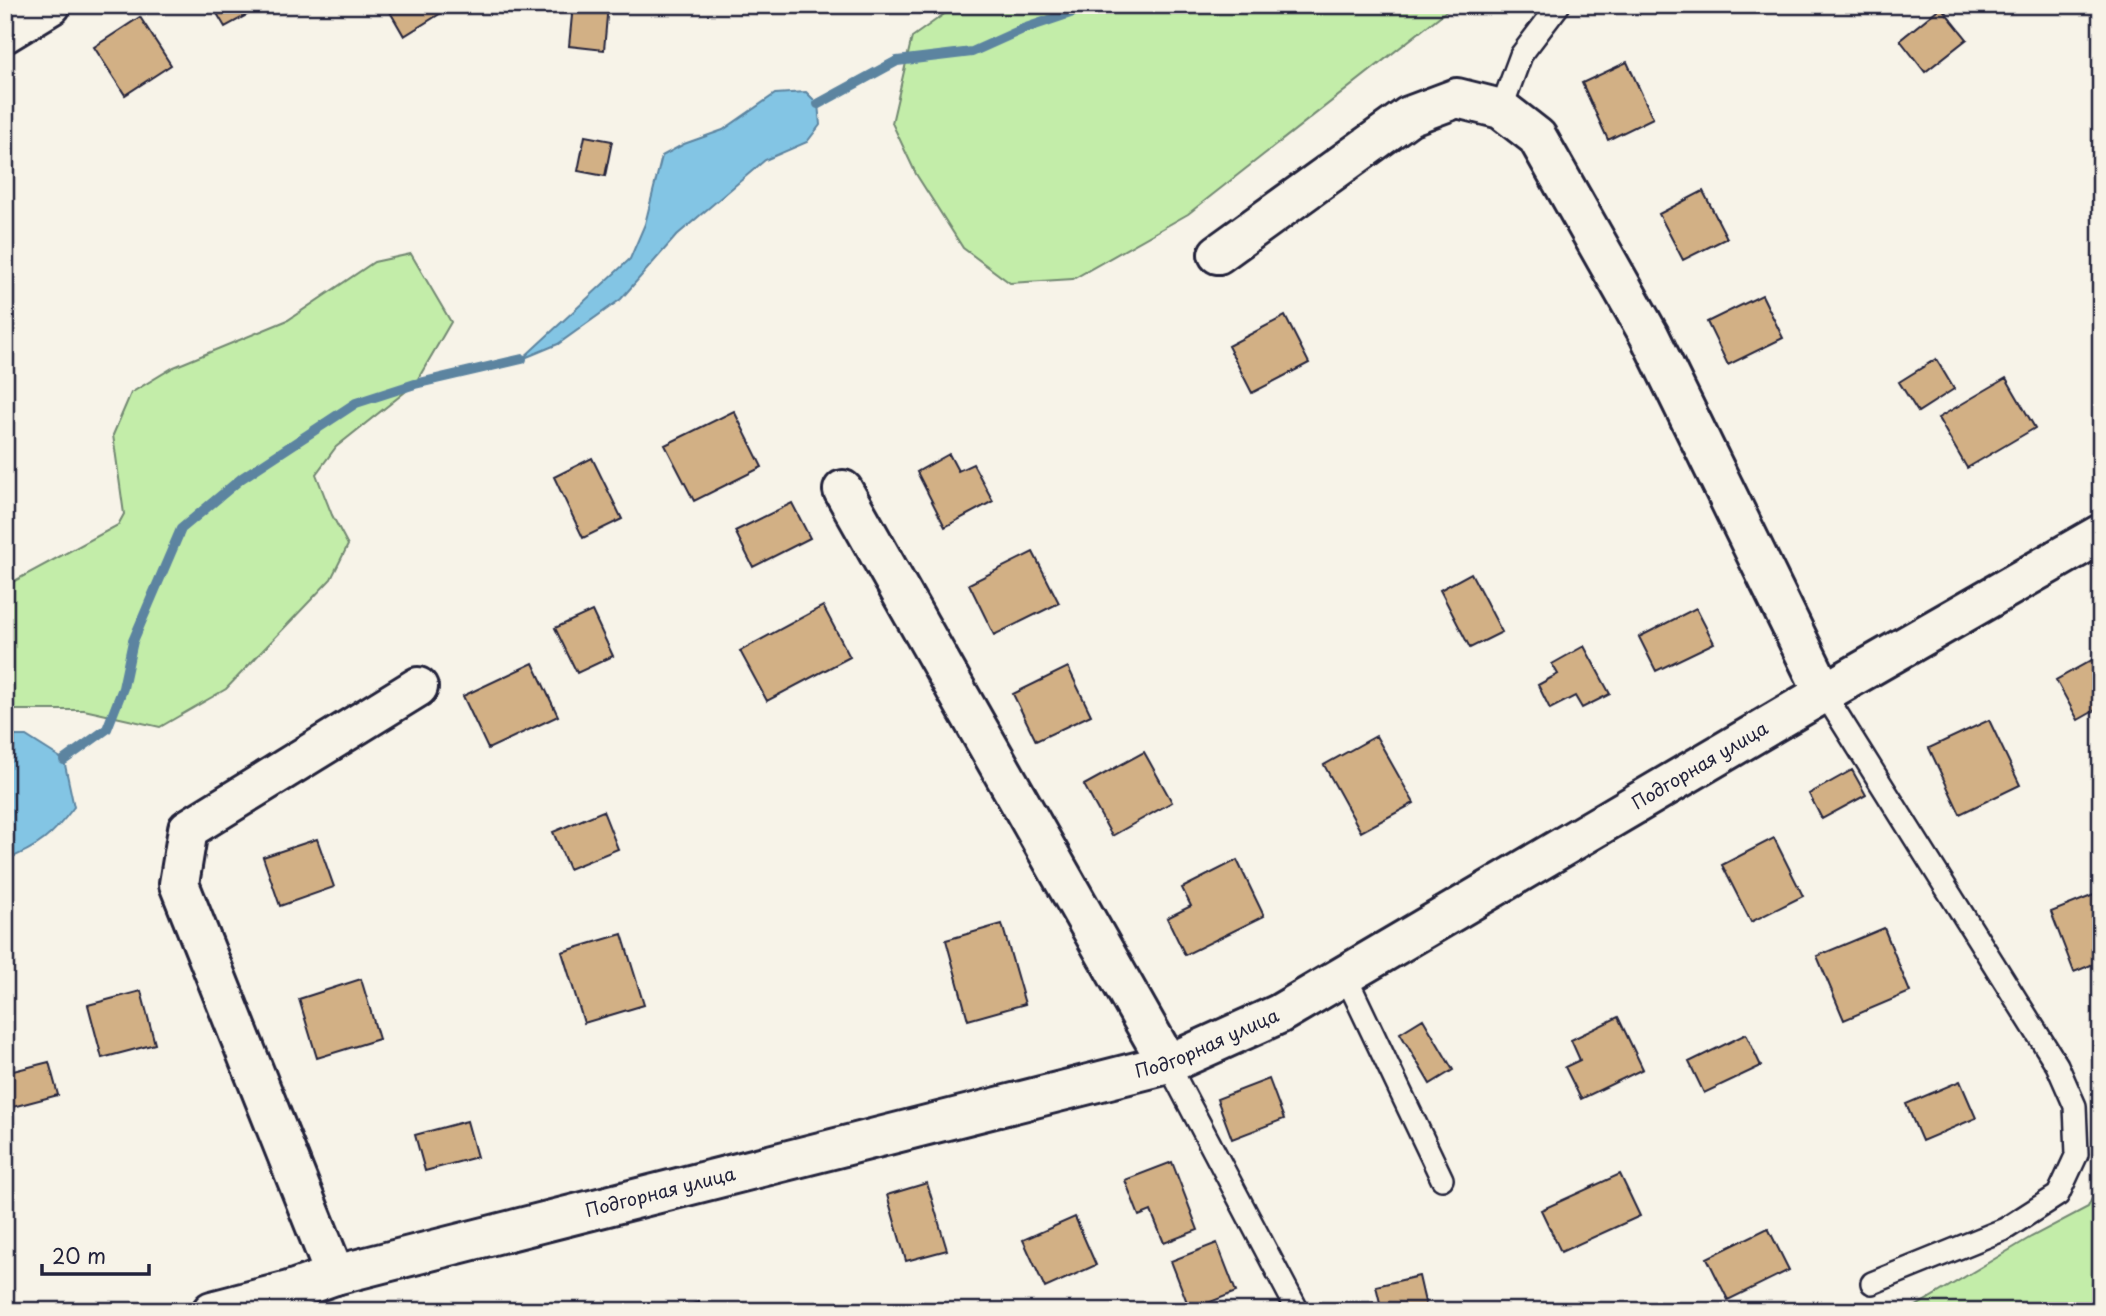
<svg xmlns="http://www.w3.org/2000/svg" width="2106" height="1316" font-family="'Playpen Sans',sans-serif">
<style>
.green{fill:#c3eda9;stroke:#728872;stroke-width:2}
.water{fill:#83c5e4;stroke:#5c84a0;stroke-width:2}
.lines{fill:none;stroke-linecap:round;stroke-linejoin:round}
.stream{stroke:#5c84a0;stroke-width:10}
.building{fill:#d2b085;stroke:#22223b;stroke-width:2}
.lane-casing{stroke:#22223b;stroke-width:26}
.street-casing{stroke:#22223b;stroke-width:44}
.lane{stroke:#f7f3e8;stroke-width:21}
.street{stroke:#f7f3e8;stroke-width:38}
.labels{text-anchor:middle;stroke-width:5;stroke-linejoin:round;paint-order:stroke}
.street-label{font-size:18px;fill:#22223b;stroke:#f7f3e8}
</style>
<rect width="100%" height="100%" fill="#f7f3e8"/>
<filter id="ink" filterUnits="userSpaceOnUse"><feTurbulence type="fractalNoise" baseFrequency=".0143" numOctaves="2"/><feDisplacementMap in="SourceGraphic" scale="14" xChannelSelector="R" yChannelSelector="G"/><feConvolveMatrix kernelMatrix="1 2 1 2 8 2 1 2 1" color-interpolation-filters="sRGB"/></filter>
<g filter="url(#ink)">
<!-- green -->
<path class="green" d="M957 5H1454L1188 214 1073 279 1010 283 963 248 916 174 892 123 912 37Z
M411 254 451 322 415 384 336 447 316 474 332 515 348 545 331 579 226 689 160 727 84 710H5V586L118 525 124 514 113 435 131 393 174 367 288 320 374 262Z
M2101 1179V1311H1908L2031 1237 2088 1207Z"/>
<!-- water -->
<path class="water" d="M806 92 818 104 820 125 807 142 765 160 677 235 621 299 558 344 522 359 630 259 645 224 662 156 684 144 723 130 775 94Z
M5 736H26L64 760 74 807C53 835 38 848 5 860Z"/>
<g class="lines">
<!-- stream -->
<path class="stream" d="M818 104 897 61 972 52 1023 29 1094 5
M64 760 107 729 123 688 133 641 181 529 242 478 356 403 415 384 522 359"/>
</g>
<!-- building -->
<path class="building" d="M212 5H265L225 27Z
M386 5H454L404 36Z
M573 5H608L604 50 569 46Z
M1941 7 1967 39 1925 72 1900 40Z
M140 17 171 65 125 95 94 47Z
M1627 62 1653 118 1608 140 1582 83Z
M585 136 612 141 605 176 578 171Z
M1703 191 1727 238 1683 260 1659 214Z
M1762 295 1783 338 1728 365 1707 322Z
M1285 316 1309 363 1252 393 1228 346Z
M1936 359 1954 389 1918 412 1899 382Z
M2006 378 2035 428 1967 468 1938 418Z
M734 411 762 467 694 501 665 445Z
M949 454 958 471 973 464 993 501 945 527 917 472Z
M592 458 622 519 583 538 554 477Z
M792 503 810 538 753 567 735 531Z
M1033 552 1059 603 994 635 969 584Z
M1471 573 1502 632 1470 648 1440 590Z
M823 606 850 657 767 701 740 651Z
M1696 608 1714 643 1656 671 1639 637Z
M592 611 613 656 577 673 555 628Z
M1584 646 1610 694 1582 708 1575 696 1550 709 1538 685 1558 674 1552 664Z
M2101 655V707L2078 720 2056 680Z
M533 663 558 716 488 749 463 696Z
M1068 667 1091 715 1036 741 1013 694Z
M1989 720 2020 785 1960 814 1929 748Z
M1376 736 1414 803 1361 832 1324 765Z
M1144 752 1172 802 1112 836 1084 785Z
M1852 770 1866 795 1822 819 1809 794Z
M603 811 618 849 569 869 553 832Z
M1774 838 1803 896 1751 922 1722 865Z
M317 839 334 887 280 906 263 857Z
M1237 860 1264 916 1185 955 1167 918 1191 906 1182 888Z
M2099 893 2101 961 2074 972 2051 912Z
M1002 924 1025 1004 968 1020 946 940Z
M1884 928 1910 992 1844 1020 1817 956Z
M622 934 644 1005 584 1023 562 952Z
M361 979 379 1039 317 1058 299 999Z
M141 991 155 1044 102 1058 88 1005Z
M1618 1017 1643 1069 1581 1099 1565 1067 1580 1060 1571 1040Z
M1423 1019 1453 1070 1430 1084 1400 1033Z
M1746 1034 1761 1066 1704 1093 1689 1062Z
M49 1062 58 1095 5 1109V1073Z
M1269 1079 1284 1119 1232 1139 1217 1099Z
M1960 1081 1976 1118 1922 1141 1906 1104Z
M467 1121 477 1157 425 1171 415 1135Z
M1172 1162 1198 1230 1164 1243 1151 1211 1139 1216 1125 1180Z
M1620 1174 1640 1216 1561 1252 1541 1210Z
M927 1183 947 1250 906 1261 887 1195Z
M1075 1217 1096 1265 1045 1288 1023 1240Z
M1768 1228 1789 1270 1728 1300 1707 1258Z
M1217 1243 1236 1292 1190 1310 1171 1261Z
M1419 1276 1427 1311H1382L1376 1286Z
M699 1302 701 1311H669Z"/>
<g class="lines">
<defs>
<path id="lane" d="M1501 109 1521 55 1559 5
M1824 693 2057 1065 2075 1106 2077 1154 2058 1195 2005 1229 1872 1283
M1345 975 1442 1179
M1168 1064 1298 1311"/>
<g id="street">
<path d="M5 33 51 5"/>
<path d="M1218 254 1409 116 1457 98 1501 109 1537 137 1649 335 1824 693"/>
<path d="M843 490 1168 1064"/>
<path d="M335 1275 179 884 188 829 418 687"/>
<path id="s1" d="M212 1311 289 1291 335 1275 1168 1064 1279 1014 1824 693 2101 534"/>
</g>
</defs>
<!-- lane casing -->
<use href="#lane" class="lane-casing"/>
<!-- street casing -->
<use href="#street" class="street-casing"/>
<!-- lane -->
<use href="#lane" class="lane"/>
<!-- street -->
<use href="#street" class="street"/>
</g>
</g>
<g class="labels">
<!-- street labels -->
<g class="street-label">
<text dy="6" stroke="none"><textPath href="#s1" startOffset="1598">Подгорная улица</textPath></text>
<text dy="6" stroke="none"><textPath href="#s1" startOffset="1031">Подгорная улица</textPath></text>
<text dy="6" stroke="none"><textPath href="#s1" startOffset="464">Подгорная улица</textPath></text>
</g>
</g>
<!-- margin -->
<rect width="2106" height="1316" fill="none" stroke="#f7f3e8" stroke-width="28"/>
<rect x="14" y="14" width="2078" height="1288" fill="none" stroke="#22223b" stroke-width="2.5" filter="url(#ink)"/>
<!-- scale -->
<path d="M42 1264v10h107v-10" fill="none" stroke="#22223b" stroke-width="3.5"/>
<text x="52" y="1264" font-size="21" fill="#22223b" stroke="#f7f3e8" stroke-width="5" paint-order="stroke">20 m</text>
</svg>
